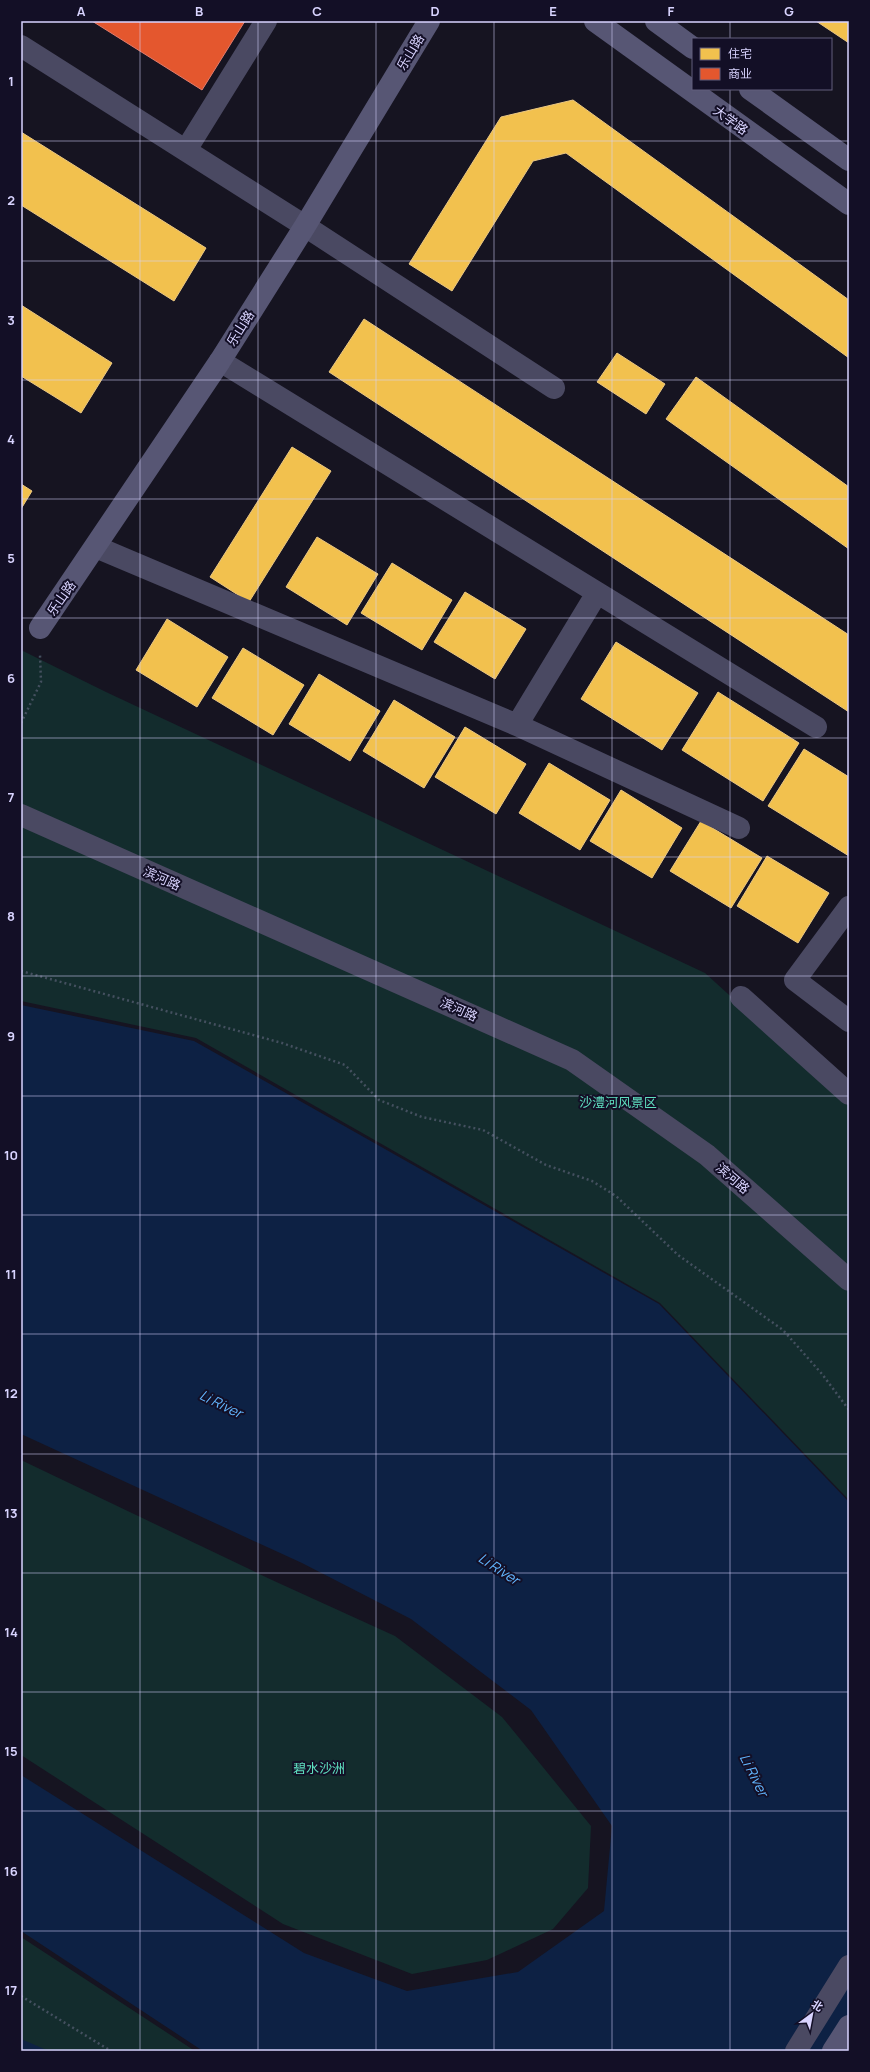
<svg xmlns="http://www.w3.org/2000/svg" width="870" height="2072" font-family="Manrope,'Noto Sans SC',sans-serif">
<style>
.green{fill:#132c2d}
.water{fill:#0d2144}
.homes{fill:#f2c14e;stroke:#eac783}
.shops{fill:#e4572e;stroke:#e17c6d}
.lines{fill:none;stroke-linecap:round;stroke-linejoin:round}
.path{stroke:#44505f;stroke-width:2.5;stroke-dasharray:2 3;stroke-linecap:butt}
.street{stroke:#4a4962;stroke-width:22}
.secondary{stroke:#575674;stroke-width:22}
.grid{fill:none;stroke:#d9d4ff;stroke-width:1;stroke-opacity:0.55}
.labels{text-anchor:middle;stroke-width:4;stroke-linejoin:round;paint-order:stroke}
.street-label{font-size:13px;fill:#d9d4ff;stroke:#130f26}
.park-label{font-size:13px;fill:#5fe0c0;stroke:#130f26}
.water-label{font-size:14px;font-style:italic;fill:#62b6ff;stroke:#130f26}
.neatline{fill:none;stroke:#d9d4ff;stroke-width:1.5}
.grid-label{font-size:13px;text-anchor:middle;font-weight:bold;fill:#d9d4ff}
</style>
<rect width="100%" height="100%" fill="#161421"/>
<!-- green -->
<path class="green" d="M21 650 106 692 705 973 849 1104V1500L660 1303 196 1038 21 1001Z
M21 1460 272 1580 395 1636 502 1717 591 1826 588 1888 553 1929 487 1960 412 1974 283 1924 21 1755Z
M21 1937 195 2051H21Z"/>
<!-- water -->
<path class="water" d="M21 1005 194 1041 659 1304 849 1502V2051H203L21 1931V1775L304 1953 407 1991 518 1972 604 1911 612 1826 531 1710 411 1619 302 1563 21 1434Z
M21 2039 49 2051H21Z"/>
<!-- homes -->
<path class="homes" d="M816 21H849V43Z
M573 100 849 300V358L566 153 533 161 452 291 409 264 501 117Z
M21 132 206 248 174 301 21 205Z
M21 305 112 363 81 413 21 376Z
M364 319 849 635V712L329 372Z
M617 353 665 384 646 414 597 382Z
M696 377 849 487V549L666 419Z
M292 447 331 471 249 602 210 577Z
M21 484 32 491 21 509Z
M317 537 378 574 347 625 286 587Z
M392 563 452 600 422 650 361 613Z
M465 592 526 629 495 679 434 642Z
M167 619 228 657 197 707 136 670Z
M616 642 698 693 662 750 581 699Z
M243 648 304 685 273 735 212 698Z
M319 674 380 711 350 761 289 724Z
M718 692 799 743 763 801 682 750Z
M394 700 455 737 424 788 363 751Z
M465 727 526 764 496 814 435 777Z
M804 749 849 777V856L768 806Z
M549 763 610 800 580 850 519 813Z
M621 790 682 828 652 878 590 841Z
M701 821 762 858 731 908 670 871Z
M767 856 829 893 798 943 737 906Z"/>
<!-- shops -->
<path class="shops" d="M92 21H245L202 90Z"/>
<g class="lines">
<!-- path -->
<path class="path" d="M21 723 41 682 40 655
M21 971 282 1043 345 1065 379 1100 422 1117 483 1130 546 1165 592 1181 616 1196 678 1255 783 1330 822 1374 849 1410
M21 1996 111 2051"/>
<!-- street -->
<path class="street" d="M21 46 305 226 554 388
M186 150 266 21
M220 361 816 727
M96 547 517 725 739 828
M517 725 597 593
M21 815 572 1060 707 1155 849 1280
M849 907 795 980 849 1021
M741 997 849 1094
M796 2051 849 1966"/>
<!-- secondary -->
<path class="secondary" d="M595 21 849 204
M656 21 693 48
M750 89 849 160
M40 628 220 361 305 226 429 21
M833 2051 849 2026"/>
</g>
<!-- grid -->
<path class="grid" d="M140 21V2051M258 21V2051M376 21V2051M494 21V2051M612 21V2051M730 21V39M730 89V2051M21 141H849M21 261H849M21 380H849M21 499H849M21 618H849M21 738H849M21 857H849M21 976H849M21 1096H849M21 1215H849M21 1334H849M21 1454H849M21 1573H849M21 1692H849M21 1811H849M21 1931H849"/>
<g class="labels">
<!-- street labels -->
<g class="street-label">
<text transform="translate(410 52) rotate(-59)" y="5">乐山路</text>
<text transform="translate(731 120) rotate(36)" y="5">大学路</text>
<text transform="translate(240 328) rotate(-58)" y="5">乐山路</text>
<text transform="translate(61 598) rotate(-55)" y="5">乐山路</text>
<text transform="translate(162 878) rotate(24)" y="5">滨河路</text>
<text transform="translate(459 1009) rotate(24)" y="5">滨河路</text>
<text transform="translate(733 1178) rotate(41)" y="5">滨河路</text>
</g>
<!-- park labels -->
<g class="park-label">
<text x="618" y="1107">沙澧河风景区</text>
<text x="319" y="1773">碧水沙洲</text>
</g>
<!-- water labels -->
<g class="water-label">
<text transform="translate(221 1404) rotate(26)" y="5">Li River</text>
<text transform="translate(499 1569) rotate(33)" y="5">Li River</text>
<text transform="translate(754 1775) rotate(63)" y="5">Li River</text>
</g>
</g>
<!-- border -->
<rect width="870" height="2072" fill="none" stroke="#130f26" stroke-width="44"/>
<!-- legend -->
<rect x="692" y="38" width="140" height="52" fill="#130f26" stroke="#625e7d"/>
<rect x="700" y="48" width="20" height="12" fill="#f2c14e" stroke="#625e7d"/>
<text x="728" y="58" font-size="12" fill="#d9d4ff">住宅</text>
<rect x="700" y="68" width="20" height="12" fill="#e4572e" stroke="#625e7d"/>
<text x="728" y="78" font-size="12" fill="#d9d4ff">商业</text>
<!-- north arrow -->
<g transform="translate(812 2014) rotate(32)" stroke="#130f26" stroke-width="3" paint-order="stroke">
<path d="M0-3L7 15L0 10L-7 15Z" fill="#d9d4ff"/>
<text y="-6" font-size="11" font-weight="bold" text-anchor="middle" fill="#d9d4ff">北</text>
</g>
<rect x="22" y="22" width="826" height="2028" class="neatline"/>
<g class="grid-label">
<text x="81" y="16">A</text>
<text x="199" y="16">B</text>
<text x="317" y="16">C</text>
<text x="435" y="16">D</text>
<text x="553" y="16">E</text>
<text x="671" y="16">F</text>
<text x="789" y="16">G</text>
<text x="11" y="86">1</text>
<text x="11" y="205">2</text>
<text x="11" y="325">3</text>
<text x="11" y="444">4</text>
<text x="11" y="563">5</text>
<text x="11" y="683">6</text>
<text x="11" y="802">7</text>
<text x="11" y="921">8</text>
<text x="11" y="1041">9</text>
<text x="11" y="1160">10</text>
<text x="11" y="1279">11</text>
<text x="11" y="1398">12</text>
<text x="11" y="1518">13</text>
<text x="11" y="1637">14</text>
<text x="11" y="1756">15</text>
<text x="11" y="1876">16</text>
<text x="11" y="1995">17</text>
</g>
</svg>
